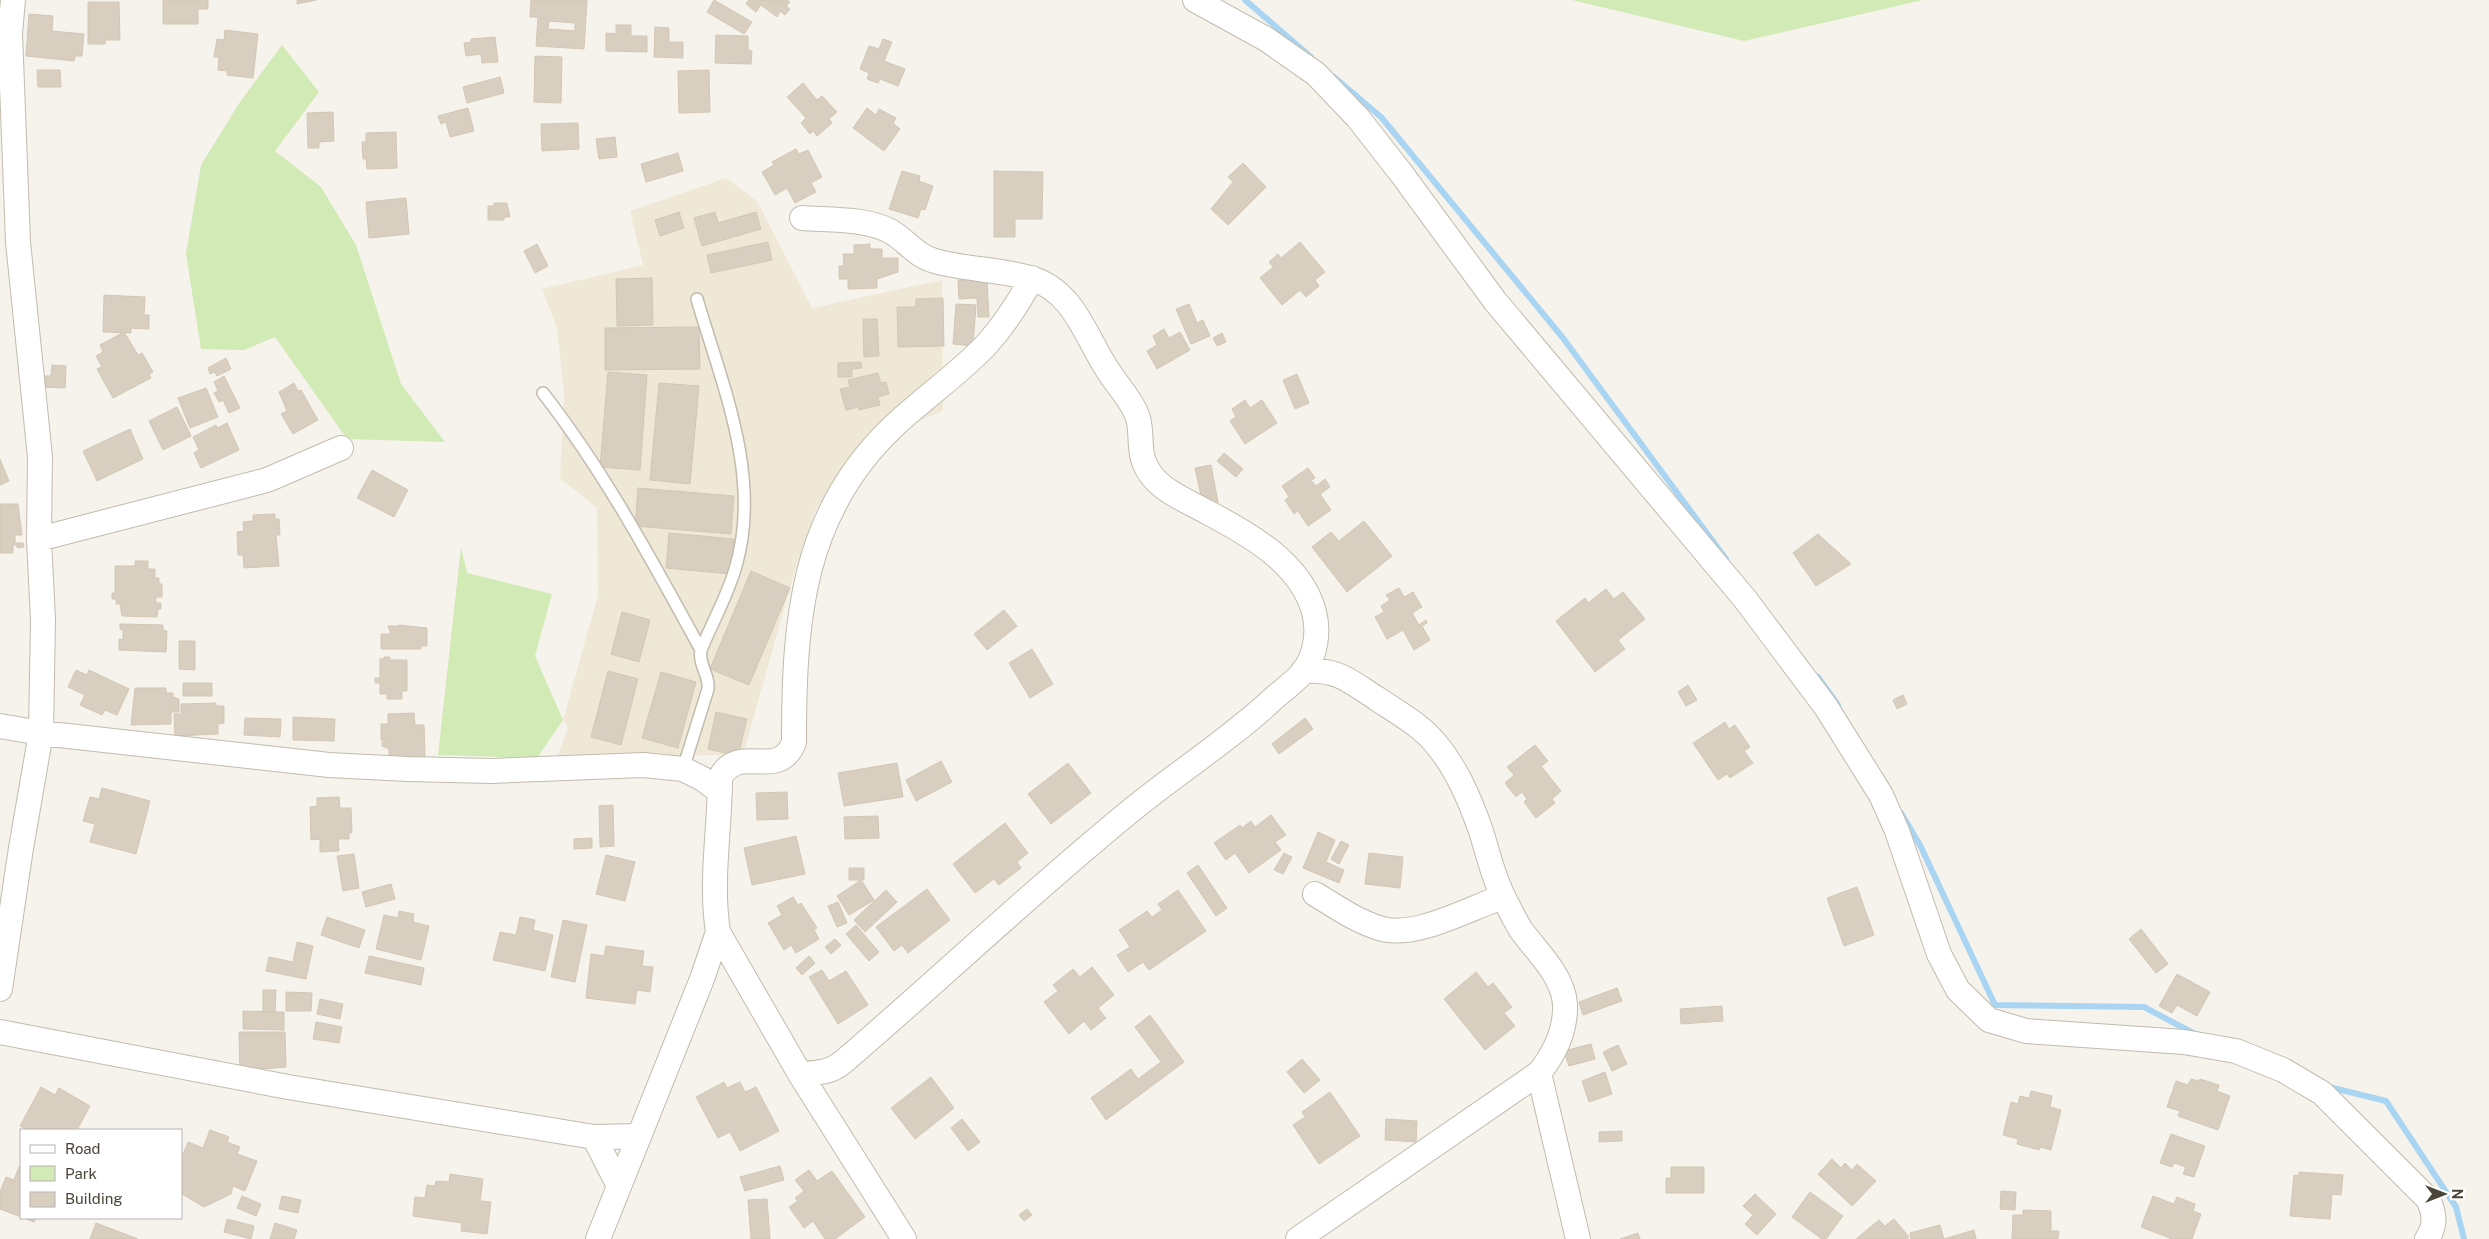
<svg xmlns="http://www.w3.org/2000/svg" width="2489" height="1239" font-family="'Public Sans',sans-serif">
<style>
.education{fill:#efe8d6}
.green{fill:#d2eab5}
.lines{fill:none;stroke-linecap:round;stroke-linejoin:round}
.stream{stroke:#a9d4f2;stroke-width:6}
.building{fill:#d8cfc1;stroke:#d3c7b4;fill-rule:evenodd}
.lane-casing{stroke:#c2bbae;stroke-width:14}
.street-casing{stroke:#c2bbae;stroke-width:26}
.lane{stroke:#fff;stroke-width:11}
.street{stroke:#fff;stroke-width:24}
</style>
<rect width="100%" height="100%" fill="#f6f3ec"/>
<!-- education -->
<path class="education" d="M726 178 757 201 812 308 942 280 943 411 861 444 816 509 793 577 743 755 558 756 568 727 563 720 598 595 597 508 560 478 564 395 557 328 542 289 643 265 630 211Z"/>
<!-- green -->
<path class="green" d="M1572 0H1923L1744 41Z
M282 45 319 92 275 151 321 187 356 245 401 384 445 442 347 439 275 337 244 350 201 349 186 254 201 165 240 102Z
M461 547 467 573 552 594 535 656 563 720 537 758 438 755Z"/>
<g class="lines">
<!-- stream -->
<path class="stream" d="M1245 0 1311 57
M1334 77 1381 117 1563 338 1726 559
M1818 677 1838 705
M1901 813 1920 845 1995 1005 2144 1007 2197 1035
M2329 1087 2386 1101 2456 1207 2464 1239"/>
</g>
<!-- building -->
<path class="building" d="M163 0H208V9H198V24H163Z
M297 0H316L297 4Z
M531 0H587L584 49 536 46 538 17H530ZM549 21 575 23V31L548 29Z
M714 0 752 22 744 34 707 12Z
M749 0H787L790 2 786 6 790 9 785 15 780 11 777 17 761 5 756 12 746 4Z
M88 2H119L120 40H105V44H88Z
M29 14 53 16 52 31 84 34 82 56H75L74 61 26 56Z
M616 25H631V36H647V52L606 51V33L616 34Z
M655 27 669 28V42H683V58L654 57Z
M225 30 258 34 253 78 227 75V71L218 70 219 57H214L217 39 224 40Z
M716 35 748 36V50L752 51 751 64 715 63Z
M495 37 498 62 482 63 481 54 466 56 464 43 471 42V39Z
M883 39 892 42 884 61 905 69 898 86 880 79 878 83 867 79 869 73 860 69 869 46 879 49Z
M535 56 562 57 561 103 534 102Z
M37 70H60L61 87H38Z
M709 70 710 112 679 113 678 71Z
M500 77 504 93 467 103 463 87Z
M803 83 817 100 822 96 837 112 829 119 832 123 817 136 813 131 810 134 801 123 806 118 787 97Z
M468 108 474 131 450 137 446 122 441 124 438 116Z
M867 108 876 115 879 109 896 118 893 123 900 129 884 151 853 128Z
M333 112 334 141 319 142V148H308L307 113Z
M578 123 579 149 542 151 541 124Z
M396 132 397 168 367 169 366 159H363L362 142H366V133Z
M615 137 617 157 599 159 596 139Z
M796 149 799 154 808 150 822 177 811 183 816 192 795 203 787 188 775 195 762 172 774 165 772 162Z
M678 153 683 171 646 182 641 164Z
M1243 163 1266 187 1228 225 1211 209 1233 182 1228 177Z
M902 171 920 176 919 181 933 186 925 210 921 209 918 218 889 209Z
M994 171 1043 172 1042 219H1015V237H994Z
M406 198 409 234 369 238 366 202Z
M494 203H507L510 217H504V220H488V206H494Z
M679 212 684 228 660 236 655 220Z
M715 212 718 223 756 212 761 229 702 246 694 218Z
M768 242 772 260 711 273 707 255Z
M1300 242 1325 272 1315 280 1319 286 1306 297 1300 290 1282 305 1260 278 1273 267 1269 262 1278 254 1281 258Z
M537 244 548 266 535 273 524 251Z
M870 244V249H882V258H898V272L877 279V288L848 289V279H839V266H844L843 254H854V245Z
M652 278 653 325 617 326 616 279Z
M987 279 989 317H978L977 298 959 299 958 280Z
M104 295 145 297 144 315H149V329L131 328V333L103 332Z
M943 298 944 346 898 347 897 307H916V299Z
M956 304 976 305 973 346 953 344Z
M1189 304 1197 323 1203 320 1210 336 1191 344 1176 309Z
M863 319H877L879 356 864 357Z
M699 327 700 369 605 370V328Z
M1164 329 1169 338 1180 332 1190 350 1157 369 1147 351 1157 345 1153 336Z
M124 332 138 355 142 353 153 372 149 374 151 378 113 398 97 369 102 367 96 356 103 352 100 345Z
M1222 333 1226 342 1217 346 1213 338Z
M226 358 231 369 217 376 215 372 210 374 208 368Z
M861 362 862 368 852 369V377H838V363Z
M52 365 66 366 65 388 43 387 44 376H51Z
M608 372 647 375 640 470 600 467Z
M878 373 881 383 886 382 889 394 878 397 880 405 859 410 858 407 846 410 840 389 850 387 848 380Z
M1297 374 1309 403 1295 409 1283 380Z
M224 376 240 408 229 413 223 400 219 402 214 393 218 391 214 382Z
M294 383 298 391 301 390 318 420 293 434 281 414 287 411 279 392Z
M659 383 699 386 690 484 650 480Z
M206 388 218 417 190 428 178 398Z
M1245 400 1250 408 1262 400 1277 423 1245 444 1230 421 1236 417 1232 409Z
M177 407 191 436 163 450 149 421Z
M227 423 239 450 201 468 194 453 199 450 193 437 216 425 217 428Z
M130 429 143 459 97 481 83 451Z
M1224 453 1243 469 1236 477 1217 461Z
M0 459 9 481 0 485Z
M1211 465 1218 502 1203 505 1195 468Z
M1308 468 1315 478 1311 480 1316 486 1325 479 1330 487 1320 494 1331 510 1308 526 1298 511 1294 514 1285 500 1289 497 1282 486Z
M372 470 408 490 394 517 357 498Z
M638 488 734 496 731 534 635 526Z
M0 504H18L22 535H15V543H23L24 547 17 548V545H13V553H0Z
M275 514V519H279L280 535H276L279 566 244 568 243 555H238L237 532 244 531 243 522 253 521V515Z
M1364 521 1392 556 1347 592 1312 547 1331 532 1339 541Z
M669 533 734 539 730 574 666 568Z
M1818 534 1851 564 1816 586 1793 553Z
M135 561H148V569H155V578H159V584H162V597H156V603H161V609H158L157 617 122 616 120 604H116V599H112V593H115V566H135Z
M751 571 790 588 749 685 710 669Z
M1399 588 1404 597 1413 592 1422 607 1412 613 1419 625 1426 620 1427 623 1422 626 1430 640 1414 650 1403 630 1387 639 1375 617 1384 612 1381 606 1390 600 1386 595Z
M1606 589 1614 599 1623 592 1645 619 1618 640 1625 649 1595 672 1556 621 1585 598 1588 603Z
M1004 610 1017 626 987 650 974 634Z
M622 612 650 620 639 662 611 654Z
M120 624 163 625V630L167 631 166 652 119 650V639L123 640V630L120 629Z
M399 625 427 628V646H421V649H381V634H391L388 626H399Z
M179 641H195V670L179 669Z
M1032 649 1053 684 1030 698 1009 663Z
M384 657H390V660H407V691H402V699H387V694H380V683H375V678H380V659H384Z
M76 670 87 675 89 670 129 689 117 715 105 710 102 715 80 705 85 695 68 687Z
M608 671 638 679 621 745 591 737Z
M661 672 696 682 678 748 642 738Z
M183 683H212V696H183Z
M1688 685 1697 700 1686 706 1678 692Z
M135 688H166V693H173V697L179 699V712H171V724L131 725Z
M1903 695 1907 704 1897 709 1893 700Z
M216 703V706H224V723L218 724V734L175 736 174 714H181V704Z
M716 712 747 719 738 756 708 749Z
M414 713 415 725H424L425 758 389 762V749L382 746V742L386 740H381V724H388V714Z
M293 717 335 719 334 741 293 740Z
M245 718 281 719 280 737 244 735Z
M1305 718 1313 729 1279 754 1272 744Z
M1725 722 1729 729 1735 725 1750 747 1744 751 1753 763 1730 778 1727 774 1718 780 1693 743Z
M1535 745 1548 761 1541 766 1561 791 1552 799 1555 803 1536 818 1524 802 1527 799 1522 792 1516 797 1505 783 1514 775 1507 767Z
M941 761 952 782 916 801 906 780Z
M897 763 903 797 844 806 838 773Z
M1068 763 1091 793 1051 824 1028 794Z
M102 788 150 801 136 854 90 842 95 824 83 821 90 797 99 799Z
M787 792 788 819 757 820 756 793Z
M339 797 340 808H351L352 833H349V839H338L339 851 320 852V839L311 840 310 807 317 806V798Z
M613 805 614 846 600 847 599 806Z
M1271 815 1286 835 1275 842 1281 850 1249 873 1235 853 1226 860 1214 843 1240 825 1242 828 1251 821 1255 827Z
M878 816 879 838 845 839 844 817Z
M1005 823 1028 853 1017 862 1021 868 999 885 994 879 975 893 953 864Z
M1318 832 1335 840 1326 862 1344 870 1339 883 1303 868Z
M796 836 805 874 752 885 744 848Z
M592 838V848L574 849V839Z
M1341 841 1349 845 1339 864 1331 859Z
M1284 853 1292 857 1283 874 1274 870Z
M1369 853 1403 857 1400 888 1365 884Z
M354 854 359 888 343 891 337 856Z
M606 855 635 862 625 901 596 894Z
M1198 865 1227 908 1216 916 1187 873Z
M849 868H864V880H849Z
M861 880 874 900 849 915 837 896Z
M391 884 395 899 366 907 362 892Z
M1857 887 1874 935 1844 946 1827 898Z
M927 889 950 920 908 953 902 945 894 951 876 927Z
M886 890 897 902 865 932 854 920Z
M1178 890 1206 931 1149 970 1143 962 1128 972 1117 955 1130 947 1119 930 1147 911 1152 917 1162 910 1158 904Z
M793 897 798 905 801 903 817 928 814 930 819 939 796 953 791 945 784 950 768 923 782 915 777 906Z
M838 902 847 923 837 927 828 906Z
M399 911 414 914 413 922 429 926 421 960 376 949 384 915 398 918Z
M327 917 365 930 359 948 321 935Z
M520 917 535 920 533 930 553 935 545 971 493 960 500 932 516 935Z
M563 920 587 925 575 982 551 977Z
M856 925 879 952 869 961 846 934Z
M2141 929 2168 964 2156 973 2129 939Z
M835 939 841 945 831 954 825 947Z
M297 942 313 946 306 979 266 971 269 957 293 962Z
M606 946 644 951 642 966 653 967 650 992 637 990 635 1004 586 998 591 954 604 956Z
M369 956 424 968 421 985 365 973Z
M809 956 815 963 802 975 796 968Z
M1092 967 1114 995 1098 1008 1106 1018 1091 1030 1084 1021 1069 1034 1044 1002 1058 991 1053 985 1073 969 1080 977Z
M822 970 829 981 846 971 868 1005 838 1024 809 977Z
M1476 972 1488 987 1493 983 1512 1007 1504 1013 1515 1026 1485 1050 1444 999Z
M2177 974 2210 992 2197 1016 2177 1005 2172 1013 2159 1006Z
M1617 988 1622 1001 1583 1015 1579 1002Z
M263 990H276L275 1012H263Z
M286 992 312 993 311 1011H286Z
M320 999 343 1004 340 1019 317 1014Z
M1722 1006 1723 1021 1681 1024 1680 1009Z
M243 1011 284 1012V1030L243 1029Z
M1150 1015 1184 1062 1106 1120 1091 1098 1131 1069 1138 1079 1161 1062 1135 1027Z
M316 1022 342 1027 339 1043 313 1039Z
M239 1032H285L286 1067 240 1071Z
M1591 1044 1595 1059 1569 1066 1564 1051Z
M1618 1045 1627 1064 1612 1071 1603 1052Z
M1302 1059 1320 1080 1304 1093 1287 1072Z
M1605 1072 1612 1094 1589 1102 1582 1081Z
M931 1077 954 1108 915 1139 891 1108Z
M2191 1079 2199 1081 2200 1079 2219 1085 2217 1091 2230 1096 2218 1130 2178 1116 2180 1111 2167 1107 2176 1081 2188 1085Z
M724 1082 727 1088 740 1082 745 1092 756 1087 779 1131 740 1151 730 1132 718 1138 696 1097Z
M41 1087 55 1095 59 1088 90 1106 77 1130H28L20 1126Z
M2031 1091 2052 1096 2050 1107 2061 1110 2051 1150 2041 1147 2039 1150 2017 1144 2018 1139 2003 1135 2011 1102 2018 1104 2020 1096 2029 1098Z
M1330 1092 1360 1136 1319 1164 1293 1125 1305 1117 1302 1112Z
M962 1119 980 1142 968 1151 951 1128Z
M1386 1119 1417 1121 1416 1142 1385 1140Z
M210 1130 229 1137 227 1142 240 1147 237 1154 257 1161 245 1191 233 1186 231 1194 204 1207 182 1194 181 1159 188 1142 203 1148Z
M1622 1131V1141L1599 1142V1132Z
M2171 1134 2205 1146 2194 1177 2183 1174 2186 1167 2174 1163 2172 1167 2160 1163Z
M1832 1159 1841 1168 1845 1163 1852 1170 1857 1164 1876 1181 1852 1206 1818 1174Z
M780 1166 784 1180 745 1191 740 1177Z
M19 1167 21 1168V1217L0 1209V1192L6 1177 14 1180Z
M1671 1167H1704V1193H1666V1178H1671Z
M809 1170 817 1181 832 1171 865 1217 835 1239H825L813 1221 804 1228 789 1207 798 1201 795 1198 804 1191 795 1180Z
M2299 1172 2343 1175 2341 1195 2332 1194 2330 1219 2290 1216 2294 1175 2299 1176Z
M450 1174 483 1179 480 1201 491 1202 487 1234 461 1231 462 1223 413 1216 415 1197 425 1198 427 1185 435 1186 436 1181 449 1182Z
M2001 1191 2016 1192 2015 1210 2000 1209Z
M1810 1192 1843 1216 1826 1239H1822L1792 1217Z
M1755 1194 1776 1214 1757 1235 1745 1224 1753 1215 1743 1206Z
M242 1196 261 1204 256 1216 237 1208Z
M282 1196 301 1200 298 1213 279 1209Z
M2153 1196 2174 1204 2177 1197 2195 1204 2193 1211 2201 1214 2192 1239H2172L2141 1227Z
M767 1199 770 1239H751L748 1200Z
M1027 1209 1032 1215 1024 1221 1019 1215Z
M2023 1210 2051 1211V1231H2059L2058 1239H2012L2013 1215H2023Z
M23 1218H36L34 1222Z
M227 1219 254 1226 251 1239 224 1232Z
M1894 1219 1909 1237 1906 1239H1856L1879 1220 1885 1226Z
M96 1223 138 1239H90Z
M275 1223 297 1230 294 1239H270Z
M1940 1225 1944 1239 1974 1230 1976 1239H1911L1910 1233Z
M1638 1233 1640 1239H1620Z"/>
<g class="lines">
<defs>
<path id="lane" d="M543 393C606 474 652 561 701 650
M683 769 708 689C710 675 698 665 701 650 712 623 728 595 736 566 762 476 722 385 697 299"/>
<path id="street" d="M1195 0 1266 39 1316 74 1358 118 1401 173 1495 301 1745 599 1826 707 1881 795 1897 831 1939 954 1958 990 1989 1020 2026 1031 2184 1042 2236 1051 2283 1070 2322 1093 2428 1199C2435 1214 2436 1225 2427 1239
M39 539 267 480 341 448
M0 726 41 733 329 765 407 769 491 771 643 765 683 769 703 779 720 792
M1315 894C1335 906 1356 921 1379 928 1414 940 1469 908 1503 897
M0 989 21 848 41 733 43 620 39 539 40 457 18 242 10 33 13 0
M0 1032 288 1087 594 1137 638 1136
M1539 1073 1578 1239
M800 1074C817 1073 830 1073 843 1062 939 980 1030 893 1128 813 1175 774 1228 741 1273 699 1283 690 1296 681 1304 671 1316 654 1319 631 1314 612 1301 563 1249 534 1207 512 1184 499 1154 489 1144 462 1138 447 1143 430 1137 415 1131 399 1116 384 1107 369 1085 335 1073 290 1030 278 999 269 966 270 935 261 916 256 906 240 890 231 865 218 829 220 802 218
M594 1137 619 1186
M598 1239 702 979 718 932
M904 1239 800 1074 718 932C710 881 720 829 720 778 738 742 779 782 794 742 794 621 801 512 896 424 925 397 960 373 987 344 1005 324 1019 302 1032 278
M1298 1239 1539 1073C1555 1053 1566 1030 1565 1004 1563 975 1536 951 1521 930 1516 922 1512 914 1508 906 1495 883 1489 857 1481 831 1470 800 1457 769 1436 744 1421 725 1395 711 1376 698 1348 680 1338 669 1303 671"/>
</defs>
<!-- lane casing -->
<use href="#lane" class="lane-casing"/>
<!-- street casing -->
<use href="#street" class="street-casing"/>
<!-- lane -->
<use href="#lane" class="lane"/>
<!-- street -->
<use href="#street" class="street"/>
</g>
<!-- legend -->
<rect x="20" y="1129" width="162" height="90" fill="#ffffff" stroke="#b7b4b0"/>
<rect x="30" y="1145" width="25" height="8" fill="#ffffff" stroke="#b7b4b0"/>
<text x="65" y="1154" font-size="15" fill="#4b4439">Road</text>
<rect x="30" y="1166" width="25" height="15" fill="#d2eab5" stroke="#b7b4b0"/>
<text x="65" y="1179" font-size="15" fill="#4b4439">Park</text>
<rect x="30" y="1192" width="25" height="15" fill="#d8cfc1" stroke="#b7b4b0"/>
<text x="65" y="1204" font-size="15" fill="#4b4439">Building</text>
<!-- north arrow -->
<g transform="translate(2444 1194) rotate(90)" stroke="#ffffff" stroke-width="4" paint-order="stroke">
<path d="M0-4L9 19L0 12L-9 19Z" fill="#4b4439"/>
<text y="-8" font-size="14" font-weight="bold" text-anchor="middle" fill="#4b4439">N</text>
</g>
</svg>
